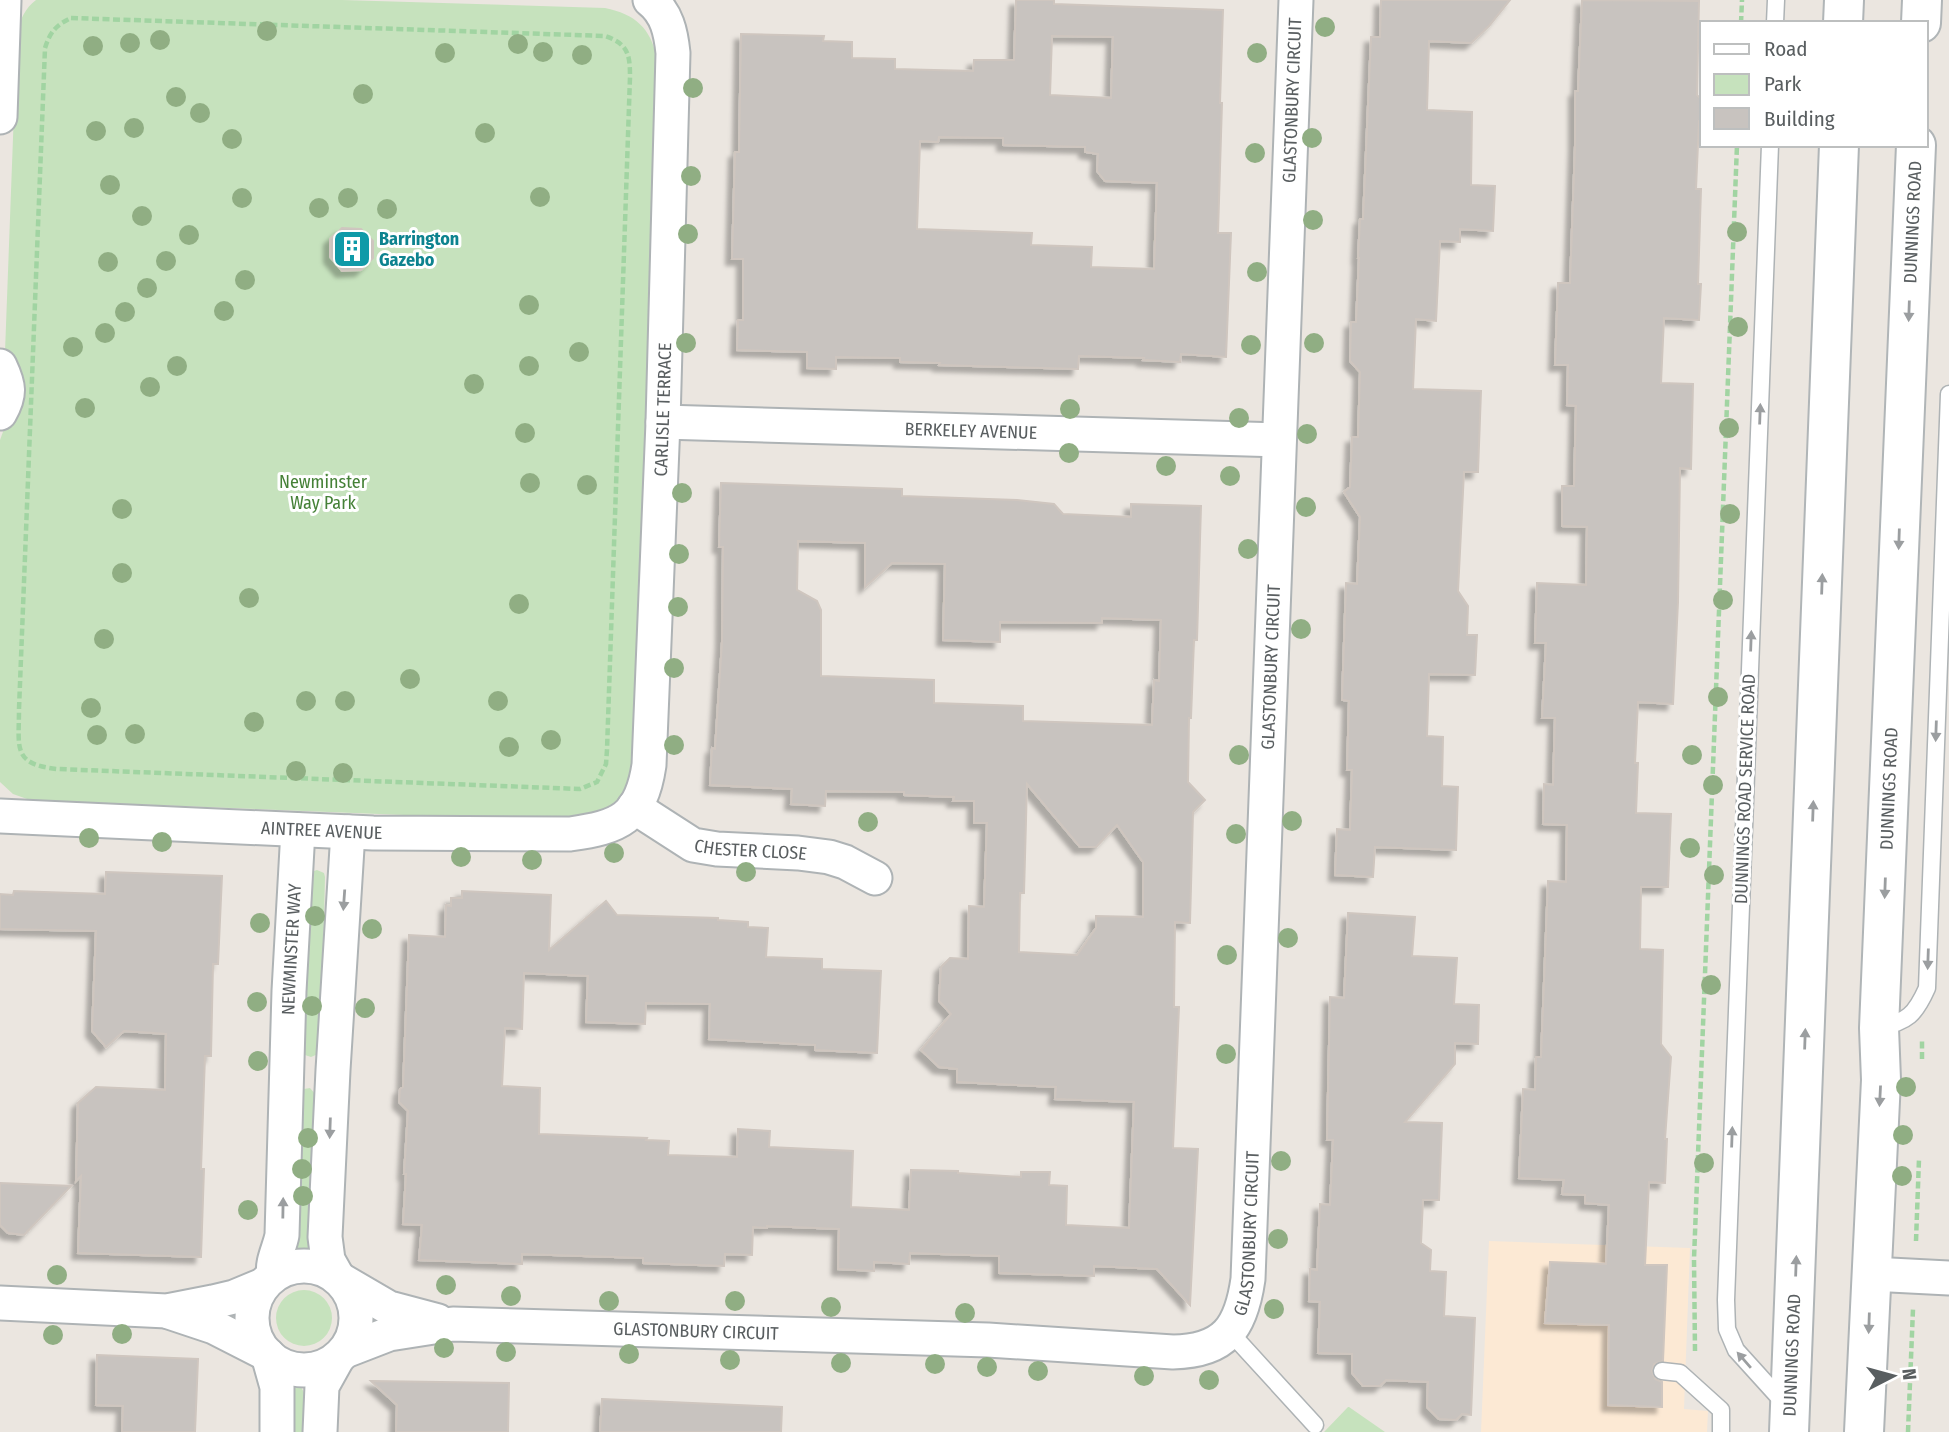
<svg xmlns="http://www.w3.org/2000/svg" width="1949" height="1432" font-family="'Fira Sans Condensed',sans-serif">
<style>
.commercial{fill:#fce9d4}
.green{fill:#c6e2bd}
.building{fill:#c8c3bf;stroke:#cfc6bf;stroke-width:2;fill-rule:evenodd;filter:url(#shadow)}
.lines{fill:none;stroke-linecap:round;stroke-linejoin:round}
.lane-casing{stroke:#aeb3b5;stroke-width:19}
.street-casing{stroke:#aeb3b5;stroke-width:37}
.secondary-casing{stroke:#b0b5b7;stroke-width:42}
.path{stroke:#a1d4a2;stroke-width:4.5;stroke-dasharray:7 3.5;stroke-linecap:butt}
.lane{stroke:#fff;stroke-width:16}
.street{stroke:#fff;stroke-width:33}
.secondary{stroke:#fff;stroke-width:38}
.tree{fill:#90ae83}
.oneway{fill:#9b9ea0}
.labels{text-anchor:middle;stroke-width:6;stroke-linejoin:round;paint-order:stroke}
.street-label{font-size:18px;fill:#595e60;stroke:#fff}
.culture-label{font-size:18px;font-weight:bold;fill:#0d838f;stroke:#fff;text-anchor:start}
.park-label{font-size:18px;fill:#458137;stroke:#fff}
</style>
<defs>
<filter id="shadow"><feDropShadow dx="-6" dy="6" stdDeviation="2" flood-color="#0004"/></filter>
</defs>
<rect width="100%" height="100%" fill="#ebe6e0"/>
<!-- commercial -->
<path class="commercial" d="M1489 1241 1690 1248 1684 1409 1708 1411 1707 1432H1481Z"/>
<!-- green -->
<path class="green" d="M36 0H342L605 8C635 14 651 28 657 59L634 774 631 789 615 810 557 821 30 800 13 794 0 782V440L4 429 14 416 5 352 17 31C21 19 25 8 36 0Z
M317 870 324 873 325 877 321 1046 318 1054 311 1057 305 1055 301 1048 311 872Z
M310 1088 317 1096 313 1242 308 1248 302 1250 296 1248 299 1092 304 1089Z
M276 1318a28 28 0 1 1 56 0a28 28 0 1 1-56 0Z
M293 1382C312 1388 304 1416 304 1432H284Z
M1348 1407H1349L1385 1432H1324Z"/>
<!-- building -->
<path class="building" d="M1016 0H1054V4L1223 10 1220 103H1222L1218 233H1231L1226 357 1181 354 1180 362 1143 360 1144 358 1079 356 1078 369 939 365 940 363 900 362V358L836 357V369L807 368V352L737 350 738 320H743V259H732L735 152H739L741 34 824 36 823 41 852 42V58L895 59V69L973 71 974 60H1014ZM1052 36 1113 37 1111 98 1050 95ZM939 137 1003 138V145L1085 147V152L1098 154 1097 171 1105 181 1157 183 1154 269 1091 267 1092 247 1031 245 1032 233 917 229 920 141 938 142Z
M1381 0H1510L1489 26 1471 43 1429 41 1427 110 1472 112 1471 185 1495 186 1493 231 1460 229V242L1440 241 1436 321 1416 319 1413 389 1481 391 1478 472H1464L1458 591 1468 606 1467 635H1477L1475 675 1429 674 1427 736 1443 737 1442 786 1458 787 1456 850 1375 847 1373 877 1335 875 1337 829 1350 830 1352 770H1347L1349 701 1342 700 1346 583 1357 584 1360 517 1344 492 1350 487 1352 437H1358L1360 372 1350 361 1351 322H1356L1359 258H1358L1360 219H1363L1371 37H1380Z
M1582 0 1699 1 1697 95 1702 100V118L1699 121 1696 189H1701L1698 284H1701L1699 320 1664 318 1661 383 1693 384 1691 469 1680 468 1678 602 1673 704 1638 702 1635 763H1638L1636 813 1671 814 1668 887H1641L1640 949 1663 950 1661 1044 1671 1057 1665 1139H1667L1665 1183 1649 1182 1645 1265H1667L1663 1361 1654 1364 1652 1371 1655 1379 1662 1382V1407L1608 1405 1609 1325 1545 1323 1550 1262 1606 1264 1609 1205 1585 1203V1195L1562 1194 1564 1180 1519 1178 1523 1089 1535 1090 1536 1057H1541L1548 881 1566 882 1567 825 1543 824 1544 784 1553 785 1555 718H1542L1546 643H1535L1537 583 1586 585 1587 527 1562 526V486H1574L1576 406 1567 405 1568 365H1555L1558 283H1570L1575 146V91H1578Z
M342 228 361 229 373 241V258L361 270 342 271 330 257V239Z
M721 483 902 489V496L1017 500 1054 504 1063 514 1131 517V504L1201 506 1197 640H1194L1191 718H1189L1188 782 1205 800 1193 812 1190 923 1175 922 1174 1007H1179L1173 1148 1198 1149 1190 1305 1157 1269 1094 1266V1276L999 1273V1256L910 1253 909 1264 874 1262V1271L838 1269 839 1229 767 1226V1228L753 1227 752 1255 725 1254 724 1266 643 1263V1258L522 1254V1264L419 1260 422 1225 403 1224 406 1174H404L408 1111 399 1102 400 1089 403 1087 409 935 445 937 446 905 451 906V898H462V891L551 895 549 950 606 901 617 915 718 918V920L748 922V927L768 928 766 957 822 959V969L881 971 877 1053 815 1050V1045L709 1039 710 1004 646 1003 645 1024 586 1022 588 976 524 973 522 1029 505 1028 502 1086 540 1088 539 1134 647 1138 646 1140 669 1141 668 1155 737 1157 738 1129 770 1131 769 1147 853 1151 851 1207 909 1210 911 1170 958 1171V1173L1021 1177V1172H1050L1049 1185 1067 1186 1066 1225 1129 1228 1134 1102 1055 1099 1056 1087 957 1082V1069L939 1067 921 1050 951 1014 939 1001 941 967 950 958 968 959 969 906 984 907 987 823H974V801H953L954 797 904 795V792L826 791 825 806 791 804 792 789 710 785 712 748 715 749 722 642 723 547H719ZM798 541 865 543V587L892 563 945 564 943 640 1000 642V622L1102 623V618L1161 620 1159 681 1154 680 1152 725 1023 721V706L934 703V680L821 676V610L817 601 797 590ZM1027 784 1080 847H1096L1117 825 1143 862V917L1096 916V928L1077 955 1019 952 1020 893H1024Z
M106 872 222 876 218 964H213L211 1056H205L201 1169H204L201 1257 78 1253 81 1176 76 1181 78 1103 96 1087 165 1090 166 1034 124 1031 106 1047 92 1031 96 931 0 929V894L13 895 14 891 105 894Z
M1348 913 1415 917 1412 956 1457 958 1454 1004 1479 1005 1478 1044 1455 1043V1064L1405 1122 1442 1123 1439 1200H1423L1421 1243 1431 1250 1430 1271 1446 1272 1444 1316 1475 1318 1471 1415 1462 1414 1456 1420 1439 1419 1427 1407 1428 1382 1386 1380 1380 1386H1363L1352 1373V1354L1318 1353 1320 1302 1309 1301 1310 1269 1317 1270 1320 1204 1330 1205 1333 1140H1327L1330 997 1344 998Z
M0 1183 71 1186 24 1235 8 1233 0 1225Z
M97 1355 198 1359 195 1432H122L123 1406 96 1405Z
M371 1381 509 1383 508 1432H396L397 1405Z
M602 1399 782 1407 781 1432H600Z"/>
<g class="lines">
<defs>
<path id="lane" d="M1775 23 1776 0
M1770 145 1726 1300 1727 1329 1736 1350 1784 1403
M1879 1028C1908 1021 1915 1015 1927 988L1949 394
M1229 1331 1315 1425
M1662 1371 1680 1373 1721 1410V1432"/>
<g id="street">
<path d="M0 117 4 0"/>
<path d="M0 366C9 385 11 394 0 413"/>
<path id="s1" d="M663 422 1279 440"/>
<path id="s2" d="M634 807 693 845 717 849 798 853 829 857 845 862 875 878"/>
<path id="s3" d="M0 816 373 833 570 834C619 827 641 819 649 765L663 422 673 53C671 33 667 13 650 0"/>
<circle cx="304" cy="1318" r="52"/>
<path id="s4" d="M274 1274C271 1263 280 1247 282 1235L289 991 298 830"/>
<path d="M1871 1274 1949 1278"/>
<path d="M337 1276 328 1260 325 1237 333 1070 348 832"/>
<path d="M341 1280 389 1308 438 1321"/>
<path d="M0 1303 167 1311 213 1302 234 1297 263 1285"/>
<path d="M169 1312 214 1327 265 1353"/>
<path id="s5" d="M345 1351 389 1334 453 1324 988 1340 1173 1352C1225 1351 1241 1328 1248 1279L1296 0"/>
<path d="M268 1355 277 1387V1432"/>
<path d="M320 1432 322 1386 337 1359"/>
</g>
<g id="secondary">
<path d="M1843 23 1844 0"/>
<path d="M1921 23 1922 0"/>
<path id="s6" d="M1789 1432 1839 145"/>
<path id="s7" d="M1864 1432 1881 1080 1879 1028 1916 145"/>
</g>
</defs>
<!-- lane casing -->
<use href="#lane" class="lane-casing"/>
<!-- street casing -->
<use href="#street" class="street-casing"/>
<!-- secondary casing -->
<use href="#secondary" class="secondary-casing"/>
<!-- path -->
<path class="path" d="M71 18 605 36C628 44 630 54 630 77L607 750 606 764 597 782 580 789 57 769C12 764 19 748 19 709L45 48C50 32 56 25 71 18Z
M1741 23 1742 0
M1922 1059V1040
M1916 1241 1919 1159
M1695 1351 1694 1259 1737 145
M1908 1432 1913 1309"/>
<!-- lane -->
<use href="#lane" class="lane"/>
<!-- street -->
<use href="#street" class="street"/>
<!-- secondary -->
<use href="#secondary" class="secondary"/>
</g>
<!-- trees -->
<g class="tree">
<circle cx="1325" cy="27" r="10"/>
<circle cx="267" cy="31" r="10"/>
<circle cx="160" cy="40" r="10"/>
<circle cx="130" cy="43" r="10"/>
<circle cx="518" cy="44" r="10"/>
<circle cx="93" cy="46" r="10"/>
<circle cx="543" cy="52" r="10"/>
<circle cx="445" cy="53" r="10"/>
<circle cx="1257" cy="53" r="10"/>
<circle cx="582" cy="55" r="10"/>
<circle cx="693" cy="88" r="10"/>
<circle cx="363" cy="94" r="10"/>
<circle cx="176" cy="97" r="10"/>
<circle cx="200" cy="113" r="10"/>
<circle cx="134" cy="128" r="10"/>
<circle cx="96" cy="131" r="10"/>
<circle cx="485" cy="133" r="10"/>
<circle cx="1312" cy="138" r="10"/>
<circle cx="232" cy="139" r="10"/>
<circle cx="1255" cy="153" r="10"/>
<circle cx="691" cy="176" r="10"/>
<circle cx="110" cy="185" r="10"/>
<circle cx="540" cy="197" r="10"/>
<circle cx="242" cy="198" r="10"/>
<circle cx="348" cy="198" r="10"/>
<circle cx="319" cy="208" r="10"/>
<circle cx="387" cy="209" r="10"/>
<circle cx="142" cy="216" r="10"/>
<circle cx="1313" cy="220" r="10"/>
<circle cx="1737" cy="232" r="10"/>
<circle cx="688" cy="234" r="10"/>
<circle cx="189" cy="235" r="10"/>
<circle cx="166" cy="261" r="10"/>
<circle cx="108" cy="262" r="10"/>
<circle cx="1257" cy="272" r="10"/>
<circle cx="245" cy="280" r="10"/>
<circle cx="147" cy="288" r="10"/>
<circle cx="529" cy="305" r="10"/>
<circle cx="224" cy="311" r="10"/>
<circle cx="125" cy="312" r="10"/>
<circle cx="1738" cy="327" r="10"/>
<circle cx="105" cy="333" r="10"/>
<circle cx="686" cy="343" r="10"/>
<circle cx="1314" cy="343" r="10"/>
<circle cx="1251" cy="345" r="10"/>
<circle cx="73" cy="347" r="10"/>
<circle cx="579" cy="352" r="10"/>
<circle cx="177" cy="366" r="10"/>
<circle cx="529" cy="366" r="10"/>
<circle cx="474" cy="384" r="10"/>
<circle cx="150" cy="387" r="10"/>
<circle cx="85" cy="408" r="10"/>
<circle cx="1070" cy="409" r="10"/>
<circle cx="1239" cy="418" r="10"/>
<circle cx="1729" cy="428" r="10"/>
<circle cx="525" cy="433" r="10"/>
<circle cx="1307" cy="434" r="10"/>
<circle cx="1069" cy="453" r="10"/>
<circle cx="1166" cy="466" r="10"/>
<circle cx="1230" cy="476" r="10"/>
<circle cx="530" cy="483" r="10"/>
<circle cx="587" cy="485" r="10"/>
<circle cx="682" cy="493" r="10"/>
<circle cx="1306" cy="507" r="10"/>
<circle cx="122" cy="509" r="10"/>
<circle cx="1730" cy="514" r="10"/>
<circle cx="1248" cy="549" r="10"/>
<circle cx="679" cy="554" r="10"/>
<circle cx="122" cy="573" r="10"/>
<circle cx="249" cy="598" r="10"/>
<circle cx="1723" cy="600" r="10"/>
<circle cx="519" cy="604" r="10"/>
<circle cx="678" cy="607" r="10"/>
<circle cx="1301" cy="629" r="10"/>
<circle cx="104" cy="639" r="10"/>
<circle cx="674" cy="668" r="10"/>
<circle cx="410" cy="679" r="10"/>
<circle cx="1718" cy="697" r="10"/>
<circle cx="306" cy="701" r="10"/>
<circle cx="345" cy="701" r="10"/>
<circle cx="498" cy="701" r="10"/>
<circle cx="91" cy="708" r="10"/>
<circle cx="254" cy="722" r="10"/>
<circle cx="135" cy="734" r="10"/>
<circle cx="97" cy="735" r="10"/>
<circle cx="551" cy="740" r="10"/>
<circle cx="674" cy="745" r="10"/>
<circle cx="509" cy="747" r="10"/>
<circle cx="1239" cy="755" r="10"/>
<circle cx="1692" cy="755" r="10"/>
<circle cx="296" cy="771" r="10"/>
<circle cx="343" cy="773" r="10"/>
<circle cx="1713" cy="785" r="10"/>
<circle cx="1292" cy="821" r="10"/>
<circle cx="868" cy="822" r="10"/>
<circle cx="1236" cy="834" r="10"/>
<circle cx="89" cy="838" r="10"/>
<circle cx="162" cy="842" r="10"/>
<circle cx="1690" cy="848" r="10"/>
<circle cx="614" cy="853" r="10"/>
<circle cx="461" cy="857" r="10"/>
<circle cx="532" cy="860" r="10"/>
<circle cx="746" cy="872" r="10"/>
<circle cx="1714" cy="875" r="10"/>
<circle cx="315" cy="916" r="10"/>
<circle cx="260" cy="923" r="10"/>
<circle cx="372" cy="929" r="10"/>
<circle cx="1288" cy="938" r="10"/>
<circle cx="1227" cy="955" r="10"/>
<circle cx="1711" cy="985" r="10"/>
<circle cx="257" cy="1002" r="10"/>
<circle cx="312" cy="1006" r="10"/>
<circle cx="365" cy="1008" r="10"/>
<circle cx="1226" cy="1054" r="10"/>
<circle cx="258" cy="1061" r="10"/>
<circle cx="1906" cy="1087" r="10"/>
<circle cx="1903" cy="1135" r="10"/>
<circle cx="308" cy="1138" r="10"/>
<circle cx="1281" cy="1161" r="10"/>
<circle cx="1704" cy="1163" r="10"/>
<circle cx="302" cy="1169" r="10"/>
<circle cx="1902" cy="1176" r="10"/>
<circle cx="303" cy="1196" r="10"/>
<circle cx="248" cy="1210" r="10"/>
<circle cx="1278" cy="1239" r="10"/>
<circle cx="57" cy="1275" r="10"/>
<circle cx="446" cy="1285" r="10"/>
<circle cx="511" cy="1296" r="10"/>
<circle cx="609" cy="1301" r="10"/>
<circle cx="735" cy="1301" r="10"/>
<circle cx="831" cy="1307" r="10"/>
<circle cx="1274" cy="1309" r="10"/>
<circle cx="965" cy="1313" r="10"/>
<circle cx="122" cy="1334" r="10"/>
<circle cx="53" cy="1335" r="10"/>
<circle cx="444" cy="1348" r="10"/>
<circle cx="506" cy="1352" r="10"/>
<circle cx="629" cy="1354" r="10"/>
<circle cx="730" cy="1360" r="10"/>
<circle cx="841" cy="1363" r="10"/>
<circle cx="935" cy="1364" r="10"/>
<circle cx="987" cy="1367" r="10"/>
<circle cx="1038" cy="1371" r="10"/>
<circle cx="1144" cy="1376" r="10"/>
<circle cx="1209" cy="1380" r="10"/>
</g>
<!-- one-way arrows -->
<defs><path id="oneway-solid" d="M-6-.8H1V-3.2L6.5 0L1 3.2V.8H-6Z" transform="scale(1.75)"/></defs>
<g class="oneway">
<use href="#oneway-solid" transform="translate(1909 311) rotate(92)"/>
<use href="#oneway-solid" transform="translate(1760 414) rotate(-88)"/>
<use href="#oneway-solid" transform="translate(1899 539) rotate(92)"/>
<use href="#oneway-solid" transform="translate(1822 584) rotate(-88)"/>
<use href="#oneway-solid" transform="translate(1751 641) rotate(-88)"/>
<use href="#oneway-solid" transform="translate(1936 731) rotate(92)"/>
<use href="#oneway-solid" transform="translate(1813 811) rotate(-88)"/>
<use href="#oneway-solid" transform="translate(1885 888) rotate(92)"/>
<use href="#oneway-solid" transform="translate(344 900) rotate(94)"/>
<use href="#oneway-solid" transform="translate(1928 959) rotate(92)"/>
<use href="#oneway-solid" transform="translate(1805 1039) rotate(-88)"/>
<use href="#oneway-solid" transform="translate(1880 1096) rotate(93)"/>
<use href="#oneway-solid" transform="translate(330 1128) rotate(92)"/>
<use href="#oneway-solid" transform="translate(1732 1137) rotate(-88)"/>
<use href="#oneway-solid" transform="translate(283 1208) rotate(-89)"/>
<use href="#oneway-solid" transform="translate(1796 1266) rotate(-88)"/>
<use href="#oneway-solid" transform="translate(1869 1323) rotate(92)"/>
<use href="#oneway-solid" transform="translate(1744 1360) rotate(-131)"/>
</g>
<!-- icons -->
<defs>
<symbol id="building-square" viewBox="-11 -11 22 22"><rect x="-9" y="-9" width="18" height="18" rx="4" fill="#0f9aa8" stroke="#fff"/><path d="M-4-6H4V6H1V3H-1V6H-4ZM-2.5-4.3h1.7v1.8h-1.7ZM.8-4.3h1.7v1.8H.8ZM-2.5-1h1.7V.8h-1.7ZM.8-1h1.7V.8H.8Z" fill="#fff"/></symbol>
</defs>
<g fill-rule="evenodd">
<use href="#building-square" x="330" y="227" width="44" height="44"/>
</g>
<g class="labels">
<!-- street labels -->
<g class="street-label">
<text dy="6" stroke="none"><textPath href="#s5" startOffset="2130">GLASTONBURY CIRCUIT</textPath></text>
<text dy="6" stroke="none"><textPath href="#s7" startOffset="1211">DUNNINGS ROAD</textPath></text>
<text dy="6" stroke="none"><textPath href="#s3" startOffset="1043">CARLISLE TERRACE</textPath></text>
<text dy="6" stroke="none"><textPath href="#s1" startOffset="308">BERKELEY AVENUE</textPath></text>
<text dy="6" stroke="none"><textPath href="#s5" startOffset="1563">GLASTONBURY CIRCUIT</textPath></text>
<text transform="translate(1745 789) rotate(-88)" y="6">DUNNINGS ROAD SERVICE ROAD</text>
<text dy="6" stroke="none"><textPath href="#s7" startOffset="644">DUNNINGS ROAD</textPath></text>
<text dy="6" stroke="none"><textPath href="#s3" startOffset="322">AINTREE AVENUE</textPath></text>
<text dy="6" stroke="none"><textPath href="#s2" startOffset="128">CHESTER CLOSE</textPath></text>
<text dy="6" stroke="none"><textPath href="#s4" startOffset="326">NEWMINSTER WAY</textPath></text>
<text dy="6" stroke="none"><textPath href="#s5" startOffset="996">GLASTONBURY CIRCUIT</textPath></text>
<text dy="6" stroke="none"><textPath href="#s5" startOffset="355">GLASTONBURY CIRCUIT</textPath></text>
<text dy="6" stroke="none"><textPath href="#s6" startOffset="77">DUNNINGS ROAD</textPath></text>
</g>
<!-- culture labels -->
<g class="culture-label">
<text x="379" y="245">Barrington<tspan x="379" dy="21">Gazebo</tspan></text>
</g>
<!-- park labels -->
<g class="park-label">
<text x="323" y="488">Newminster<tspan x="323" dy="21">Way Park</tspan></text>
</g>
</g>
<!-- legend -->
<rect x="1700" y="21" width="228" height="126" fill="#ffffff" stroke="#bdbfbf" stroke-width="2"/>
<rect x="1714" y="44" width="35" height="10" fill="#ffffff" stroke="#bdbfbf" stroke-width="2"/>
<text x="1764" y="56" font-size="21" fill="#595e60">Road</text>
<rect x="1714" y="74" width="35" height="21" fill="#c6e2bd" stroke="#bdbfbf" stroke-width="2"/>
<text x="1764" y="91" font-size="21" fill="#595e60">Park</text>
<rect x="1714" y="108" width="35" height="21" fill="#c8c3bf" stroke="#bdbfbf" stroke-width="2"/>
<text x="1764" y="126" font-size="21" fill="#595e60">Building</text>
<!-- north arrow -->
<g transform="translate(1893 1376) rotate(84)" stroke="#ffffff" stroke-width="5" paint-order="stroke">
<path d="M0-5L12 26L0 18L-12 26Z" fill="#595e60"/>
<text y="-10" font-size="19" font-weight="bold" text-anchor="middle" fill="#595e60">N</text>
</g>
</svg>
